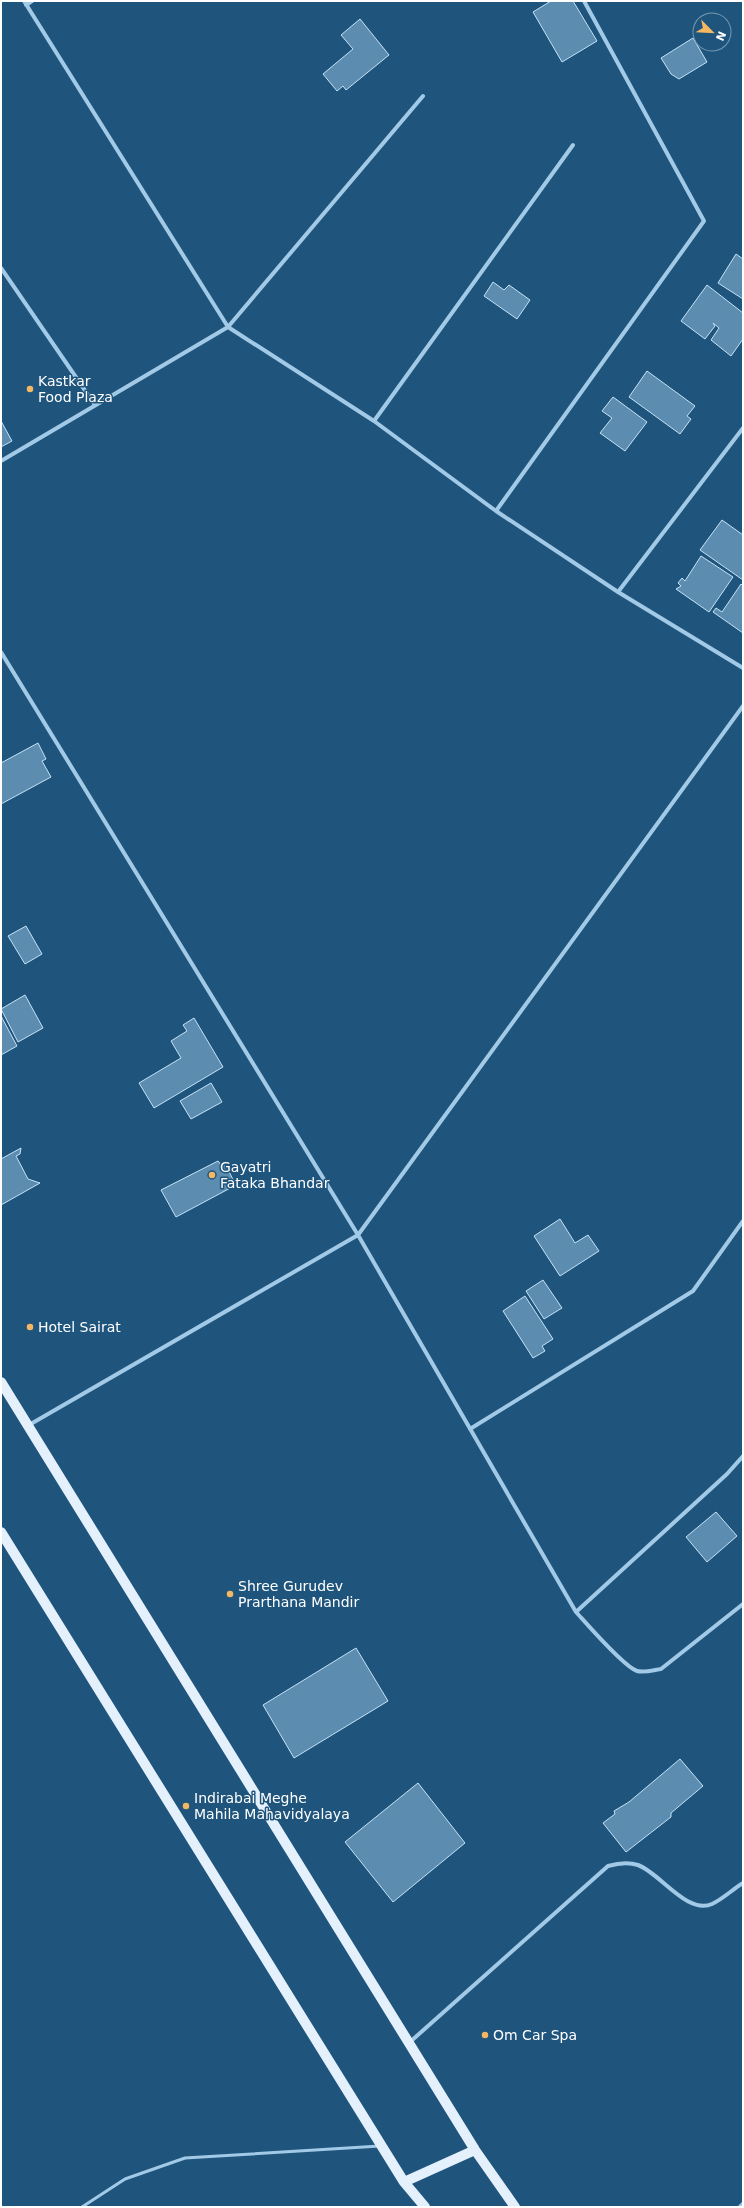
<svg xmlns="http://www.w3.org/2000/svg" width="744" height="2208" font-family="'DejaVu Sans',sans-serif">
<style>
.building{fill:#5c8db1;stroke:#c5e2f6}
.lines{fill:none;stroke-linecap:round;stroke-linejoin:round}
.lane{stroke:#a2cae7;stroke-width:3}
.street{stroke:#a2cae7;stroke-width:4}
.primary{stroke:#e4f1fd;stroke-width:10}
.poi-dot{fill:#f5b762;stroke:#1f557d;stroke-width:1.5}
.labels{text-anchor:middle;stroke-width:3;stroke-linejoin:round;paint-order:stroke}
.poi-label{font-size:14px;fill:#fff;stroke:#1f557d;text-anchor:start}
</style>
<rect width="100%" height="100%" fill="#1f557d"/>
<!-- building -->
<path class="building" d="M551 1H573L597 41 562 62 533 12Z
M360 19 389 55 346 90 343 86 337 91 323 74 353 49 341 35Z
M693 38 707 62 679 79 671 74 661 58Z
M736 254 743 259V299L718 283Z
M493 282 504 290 509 285 530 300 517 319 484 296Z
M707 285 743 313V339L731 356 711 340 719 328 713 323 715 326 705 339 681 321Z
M647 371 695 406 687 416 691 419 680 434 629 397Z
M613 397 647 422 625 451 600 433 612 418 602 411Z
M1 421 12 441 1 447Z
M722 520 743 535V580L700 550Z
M701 556 733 577 709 612 676 589 681 586 678 583 682 578 685 581Z
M741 584 743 586V633L713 612 716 608 722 612Z
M38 743 46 759 42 761 51 777 1 804V763Z
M26 926 42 954 25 964 8 936Z
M25 995 43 1028 18 1042 1 1009Z
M1 1016 17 1046 1 1055Z
M194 1018 223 1067 154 1108 139 1083 181 1058 171 1041 187 1031 183 1025Z
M211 1083 222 1102 191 1119 180 1101Z
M21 1148 20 1154 16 1156 28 1179 40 1183 1 1205V1159Z
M218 1161 222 1166H226L236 1185 176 1217 161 1190Z
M560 1219 575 1243 588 1235 599 1251 560 1276 534 1236Z
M543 1280 562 1308 544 1319 526 1291Z
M525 1296 553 1339 542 1346 545 1351 533 1358 503 1311Z
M716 1512 737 1536 707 1562 686 1537Z
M356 1648 388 1701 294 1758 263 1705Z
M680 1759 703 1786 671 1813V1817L626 1852 603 1823 615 1814 614 1811 629 1802Z
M418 1783 465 1843 393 1902 345 1842Z"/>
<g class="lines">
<!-- lane -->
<path class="lane" d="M82 2207 125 2179 185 2158 380 2146
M739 2207 743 2203"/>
<!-- street -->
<path class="street" d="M24 1 228 327 374 421 496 511 618 592 743 668
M26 5 32 1
M1 268 95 405
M374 421 573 145
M1 461 228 327 423 96
M496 511 704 221 584 1
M618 592 743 428
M1 652 358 1235 576 1612C587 1624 624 1667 637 1671 644 1673 654 1670 661 1669L743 1604
M29 1425 358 1235 743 706
M470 1429 693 1291 743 1221
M576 1612 727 1474 743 1456
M410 2042 608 1866C619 1863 628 1862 638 1865 660 1873 687 1915 712 1904 723 1899 733 1889 743 1883"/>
<!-- primary -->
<path class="primary" d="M1 1382 475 2150 515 2207
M1 1532 404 2182 425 2207
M404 2182 475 2150"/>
</g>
<!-- markers -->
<g class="poi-dot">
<circle cx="30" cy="389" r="4"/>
<circle cx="212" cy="1175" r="4"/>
<circle cx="30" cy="1327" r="4"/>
<circle cx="230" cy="1594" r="4"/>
<circle cx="186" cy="1806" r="4"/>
<circle cx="485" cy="2035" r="4"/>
</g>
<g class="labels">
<!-- poi labels -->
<g class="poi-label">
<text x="38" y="386">Kastkar<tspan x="38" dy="16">Food Plaza</tspan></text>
<text x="220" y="1172">Gayatri<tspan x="220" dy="16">Fataka Bhandar</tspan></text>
<text x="38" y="1332">Hotel Sairat</text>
<text x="238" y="1591">Shree Gurudev<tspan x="238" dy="16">Prarthana Mandir</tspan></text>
<text x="194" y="1803">Indirabai Meghe<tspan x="194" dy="16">Mahila Mahavidyalaya</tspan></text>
<text x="493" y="2040">Om Car Spa</text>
</g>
</g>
<!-- border -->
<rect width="744" height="2208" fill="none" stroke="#ffffff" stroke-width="4"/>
<!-- north arrow -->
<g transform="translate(712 32) rotate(114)"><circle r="19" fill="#1f557d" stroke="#7999b1"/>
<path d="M0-3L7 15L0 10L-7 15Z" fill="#f5b762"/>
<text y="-6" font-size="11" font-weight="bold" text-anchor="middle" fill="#ffffff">N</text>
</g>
</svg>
